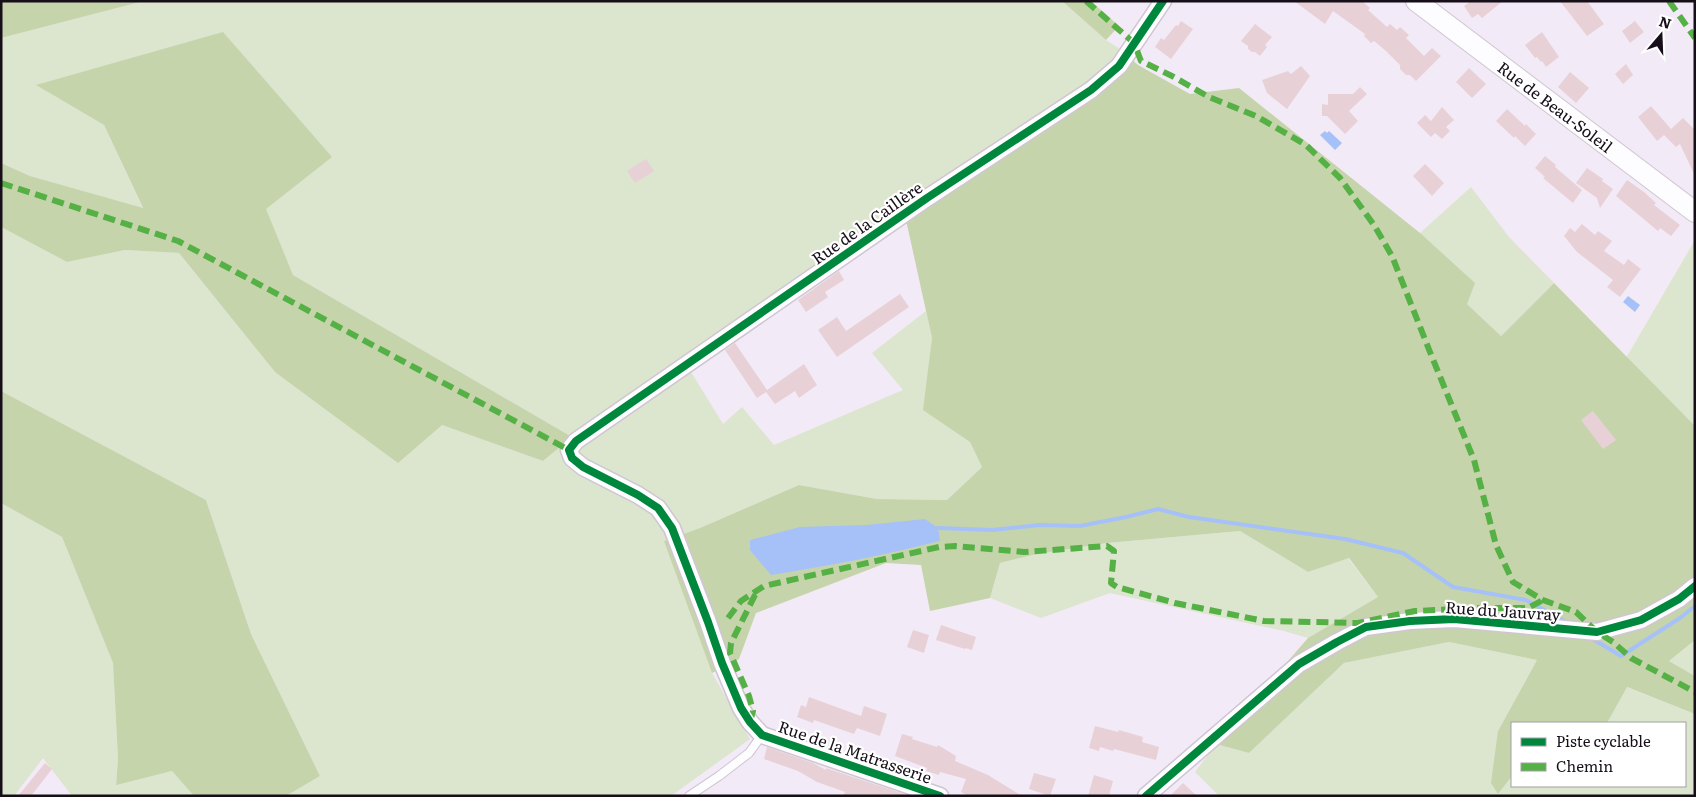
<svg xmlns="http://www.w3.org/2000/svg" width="1696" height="797" font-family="Literata,serif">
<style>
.green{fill:#dce5cd}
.forest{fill:#c6d4ac}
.water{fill:#a6c0f8}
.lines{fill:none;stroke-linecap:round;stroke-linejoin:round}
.stream{stroke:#a6c0f8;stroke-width:4}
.building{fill:#e7d1d6}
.service-casing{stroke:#cfc6d2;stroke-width:10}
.minor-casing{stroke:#cfc6d2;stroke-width:19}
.tertiary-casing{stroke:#cfc6d2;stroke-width:22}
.service{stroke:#fdfcfe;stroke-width:8}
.minor{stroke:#fdfcfe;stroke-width:16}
.tertiary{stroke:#fdfcfe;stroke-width:20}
.quiet{stroke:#55b045;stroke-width:6;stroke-dasharray:12 6;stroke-linecap:butt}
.cycleway-casing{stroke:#fff;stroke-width:11}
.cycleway{stroke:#00873e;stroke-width:8}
.labels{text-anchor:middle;stroke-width:4.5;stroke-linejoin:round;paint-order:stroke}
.street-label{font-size:16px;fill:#160f19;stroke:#fff}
</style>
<rect width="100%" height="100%" fill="#f3eaf7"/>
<!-- green -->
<path class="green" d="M144 1H1062L1106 40 1120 49 1097 83 683 359 723 424 742 407 774 445 903 390 872 353 926 311 932 338 924 410 970 442 982 467 947 500 877 499 799 485 700 528 665 541 712 673 750 739 671 796H286L320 776 251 634 206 500 1 391V227L67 262 125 250 179 253 275 372 442 425 543 461 572 437 293 275 265 209 36 85 104 125 143 209 30 176 1 163V38Z
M1471 187 1509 237 1554 283 1501 336 1467 304 1420 233Z
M1695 240V426L1626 358Z
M1 503 62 537 113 663 118 759 116 784 172 771 194 796H72L43 758 14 796H1Z
M1240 531 1308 572 1348 558 1378 597 1308 638 1284 631 1110 593 1041 618 990 598 1000 563 1037 554 1107 543Z
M1695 640V676L1669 661Z
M1449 642 1537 660 1498 731V794L1512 776V786H1685V723H1607L1626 687 1695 714V796H1219L1195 772 1216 744 1249 753 1344 663Z"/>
<!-- forest -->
<path class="forest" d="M1 1H144L1 38Z
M1062 1H1091L1119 26 1106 40Z
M223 32 332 157 266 209 293 275 572 437 543 461 442 425 398 463 275 372 179 253 125 250 67 262 1 227V163L30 176 143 208 104 125 36 85Z
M1120 49 1138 65 1190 94 1239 88 1420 233 1475 283 1467 304 1501 336 1554 283 1695 426V640L1669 661 1695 676V714L1627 687 1607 723H1512V776L1498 794 1491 783 1498 731 1537 660 1449 642 1344 663 1249 753 1216 744 1308 638 1378 597 1349 558 1308 572 1240 531 1107 543 1037 554 1000 563 990 598 930 611 921 565 886 563 756 613 739 659 712 673 664 541 700 528 799 485 877 499 947 500 982 467 970 442 923 410 932 338 906 220 1097 83Z
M1 391 206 500 251 634 320 776 286 796H194L172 771 116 785 118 759 113 663 62 537 1 503Z"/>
<!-- water -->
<path class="water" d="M1325 131 1327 133 1329 131 1342 143 1335 150 1320 135Z
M1628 296 1640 305 1635 312 1623 302Z
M925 519 938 528 940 541C884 555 828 566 771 575L750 550V540L800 527 867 525Z"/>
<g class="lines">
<!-- stream -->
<path class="stream" d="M938 528 992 530 1040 525 1080 526 1126 517 1158 509 1189 517 1345 539 1403 553 1453 587 1526 600 1568 623
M1591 638 1621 656 1680 618 1695 606"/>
</g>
<!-- building -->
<path class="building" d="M1294 1H1362L1370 8 1368 10 1387 27 1390 24 1397 30 1400 27 1409 35 1406 38 1424 56 1432 48 1441 56 1416 81 1410 75H1406L1400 69V65L1386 51 1374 41 1371 43 1364 36 1365 34 1333 11 1325 24Z
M1471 1H1503L1482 18 1478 14 1472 18 1464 6Z
M1560 1H1587L1604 24 1587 36Z
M1181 21 1193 29 1171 59 1155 47 1161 38 1164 40 1176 25 1178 26Z
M1635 21 1644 32 1630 43 1622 31Z
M1255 24 1272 37 1265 45 1267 47 1260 56 1255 52H1252L1248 49V46L1241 41Z
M1542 32 1559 57 1546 67 1542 61 1541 62 1537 57 1535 58 1525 45Z
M1626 64 1633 75 1623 84 1615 74Z
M1301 66 1310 76 1287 109 1267 93 1262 80 1288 71 1291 74Z
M1469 68 1486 84 1472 98 1456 82Z
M1570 72 1589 88 1576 103 1558 87Z
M1360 87 1367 94 1349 111 1358 121 1345 134 1327 116H1322V104L1328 105V94H1353Z
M1651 106 1671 129 1683 118 1695 130V176L1680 144 1676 147 1664 135 1657 141 1638 117Z
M1442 107 1454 120 1446 127 1450 131 1442 139 1435 133 1431 137 1417 123 1425 115 1431 121Z
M1507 109 1525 126 1526 124 1536 134 1525 146 1515 136 1514 138 1496 121Z
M1545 156 1556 165 1555 167 1582 190 1573 203 1543 178 1545 177 1535 168Z
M646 159 654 171 635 183 627 171Z
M1425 164 1444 183 1432 196 1413 176Z
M1587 168 1603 179 1602 181 1613 189 1600 208 1597 198 1576 183Z
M1627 180 1644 192 1656 203 1654 205 1680 225 1671 236 1660 228 1658 231 1616 196Z
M1582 224 1595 235 1598 231 1612 241 1604 251 1624 265 1628 259 1641 269 1620 297 1607 287 1613 280 1577 252 1564 236 1570 228 1575 232Z
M839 271 844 280 825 292 828 297 806 312 798 300Z
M900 294 909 307 837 357 818 330 837 317 846 331Z
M735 343 767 390 804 364 817 385 799 398 795 391 775 404 766 392 757 398 725 350Z
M1593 411 1616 440 1603 449 1581 420Z
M941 625 976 637 972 650 965 648V649L936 640Z
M913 630 929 635 924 653 907 647Z
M809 697 861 716 864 706 887 714 880 736 857 728 854 734 814 720 813 723 797 717 801 705 806 707Z
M1095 726 1118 732 1119 730 1143 737 1142 742 1159 747 1156 760 1114 749 1113 751 1100 747 1099 751 1089 748Z
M902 734 913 737 912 739 937 747 938 745 956 756 955 761 988 775 1022 796H968L961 792 966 779 940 772 939 775 926 771 927 768 895 756Z
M767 747 813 763 826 770V768L904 794V796H843L845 792 817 782 798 771 764 759Z
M45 763 52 769 31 796H18Z
M1034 773 1056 779 1050 796 1029 789Z
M1094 775 1113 781 1109 796H1088Z
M1183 783 1197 796H1170Z"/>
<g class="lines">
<defs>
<path id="service" d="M689 796 719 776 749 753 762 735"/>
<path id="minor" d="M940 796 762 735 750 722 741 708 722 663 708 622 672 528 658 508 638 495 583 467 572 458 569 450 576 441 927 198 1091 90 1119 66 1163 1
M1146 796 1299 664 1337 642 1366 627 1410 621 1454 619 1597 632 1641 620 1679 599 1695 586"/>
<path id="tertiary" d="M1416 1 1695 212"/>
</defs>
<!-- service casing -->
<use href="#service" class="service-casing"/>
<!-- minor casing -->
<use href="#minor" class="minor-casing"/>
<!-- tertiary casing -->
<use href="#tertiary" class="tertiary-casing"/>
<!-- service -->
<use href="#service" class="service"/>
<!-- minor -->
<use href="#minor" class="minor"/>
<!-- tertiary -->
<use href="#tertiary" class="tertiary"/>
<!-- quiet -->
<path class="quiet" d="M1086 1 1134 43 1141 61 1172 76 1209 97 1256 116 1306 145 1340 178 1374 225 1392 256 1430 352 1474 460 1496 545 1513 582 1543 600 1576 612 1597 632 1613 642 1631 658 1695 692
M1669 1 1695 38
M1 183 178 241 569 450
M728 618 741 601 764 586 939 547 955 546 1024 552 1107 546 1114 551 1111 583 1117 587 1175 603 1264 621 1358 623 1415 611 1480 608H1528L1543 600
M750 722 753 711 749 696 730 653 731 643 756 593"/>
<defs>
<path id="cycleway" d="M940 796 762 735 750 722 741 708 722 663 708 622 672 528 658 508 638 495 583 467 572 458 569 450 576 441 927 198 1091 90 1119 66 1163 1
M1146 796 1299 664 1337 642 1366 627 1410 621 1454 619 1597 632 1641 620 1679 599 1695 586"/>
</defs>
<!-- cycleway casing -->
<use href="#cycleway" class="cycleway-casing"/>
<!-- cycleway -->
<use href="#cycleway" class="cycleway"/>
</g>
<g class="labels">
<!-- street labels -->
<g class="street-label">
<text transform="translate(1555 107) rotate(37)" y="6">Rue de Beau-Soleil</text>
<text transform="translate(867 223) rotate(-35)" y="6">Rue de la Caillère</text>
<text transform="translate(1503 611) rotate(4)" y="6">Rue du Jauvray</text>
<text transform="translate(855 752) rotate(19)" y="6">Rue de la Matrasserie</text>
</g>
</g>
<!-- border -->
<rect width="1696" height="797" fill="none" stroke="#160f19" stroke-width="5"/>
<!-- legend -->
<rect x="1511" y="722" width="175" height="65" fill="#ffffff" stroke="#a29fa3"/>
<rect x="1521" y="738" width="25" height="8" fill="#00873e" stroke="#a29fa3"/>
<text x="1556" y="747" font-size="15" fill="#160f19">Piste cyclable</text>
<rect x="1521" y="763" width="25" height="8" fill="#55b045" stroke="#a29fa3"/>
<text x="1556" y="772" font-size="15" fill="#160f19">Chemin</text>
<!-- north arrow -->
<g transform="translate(1661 35) rotate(19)" stroke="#ffffff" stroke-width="4" paint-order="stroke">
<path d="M0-4L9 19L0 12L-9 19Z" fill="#160f19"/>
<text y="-8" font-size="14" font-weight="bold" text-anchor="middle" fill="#160f19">N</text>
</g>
</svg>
